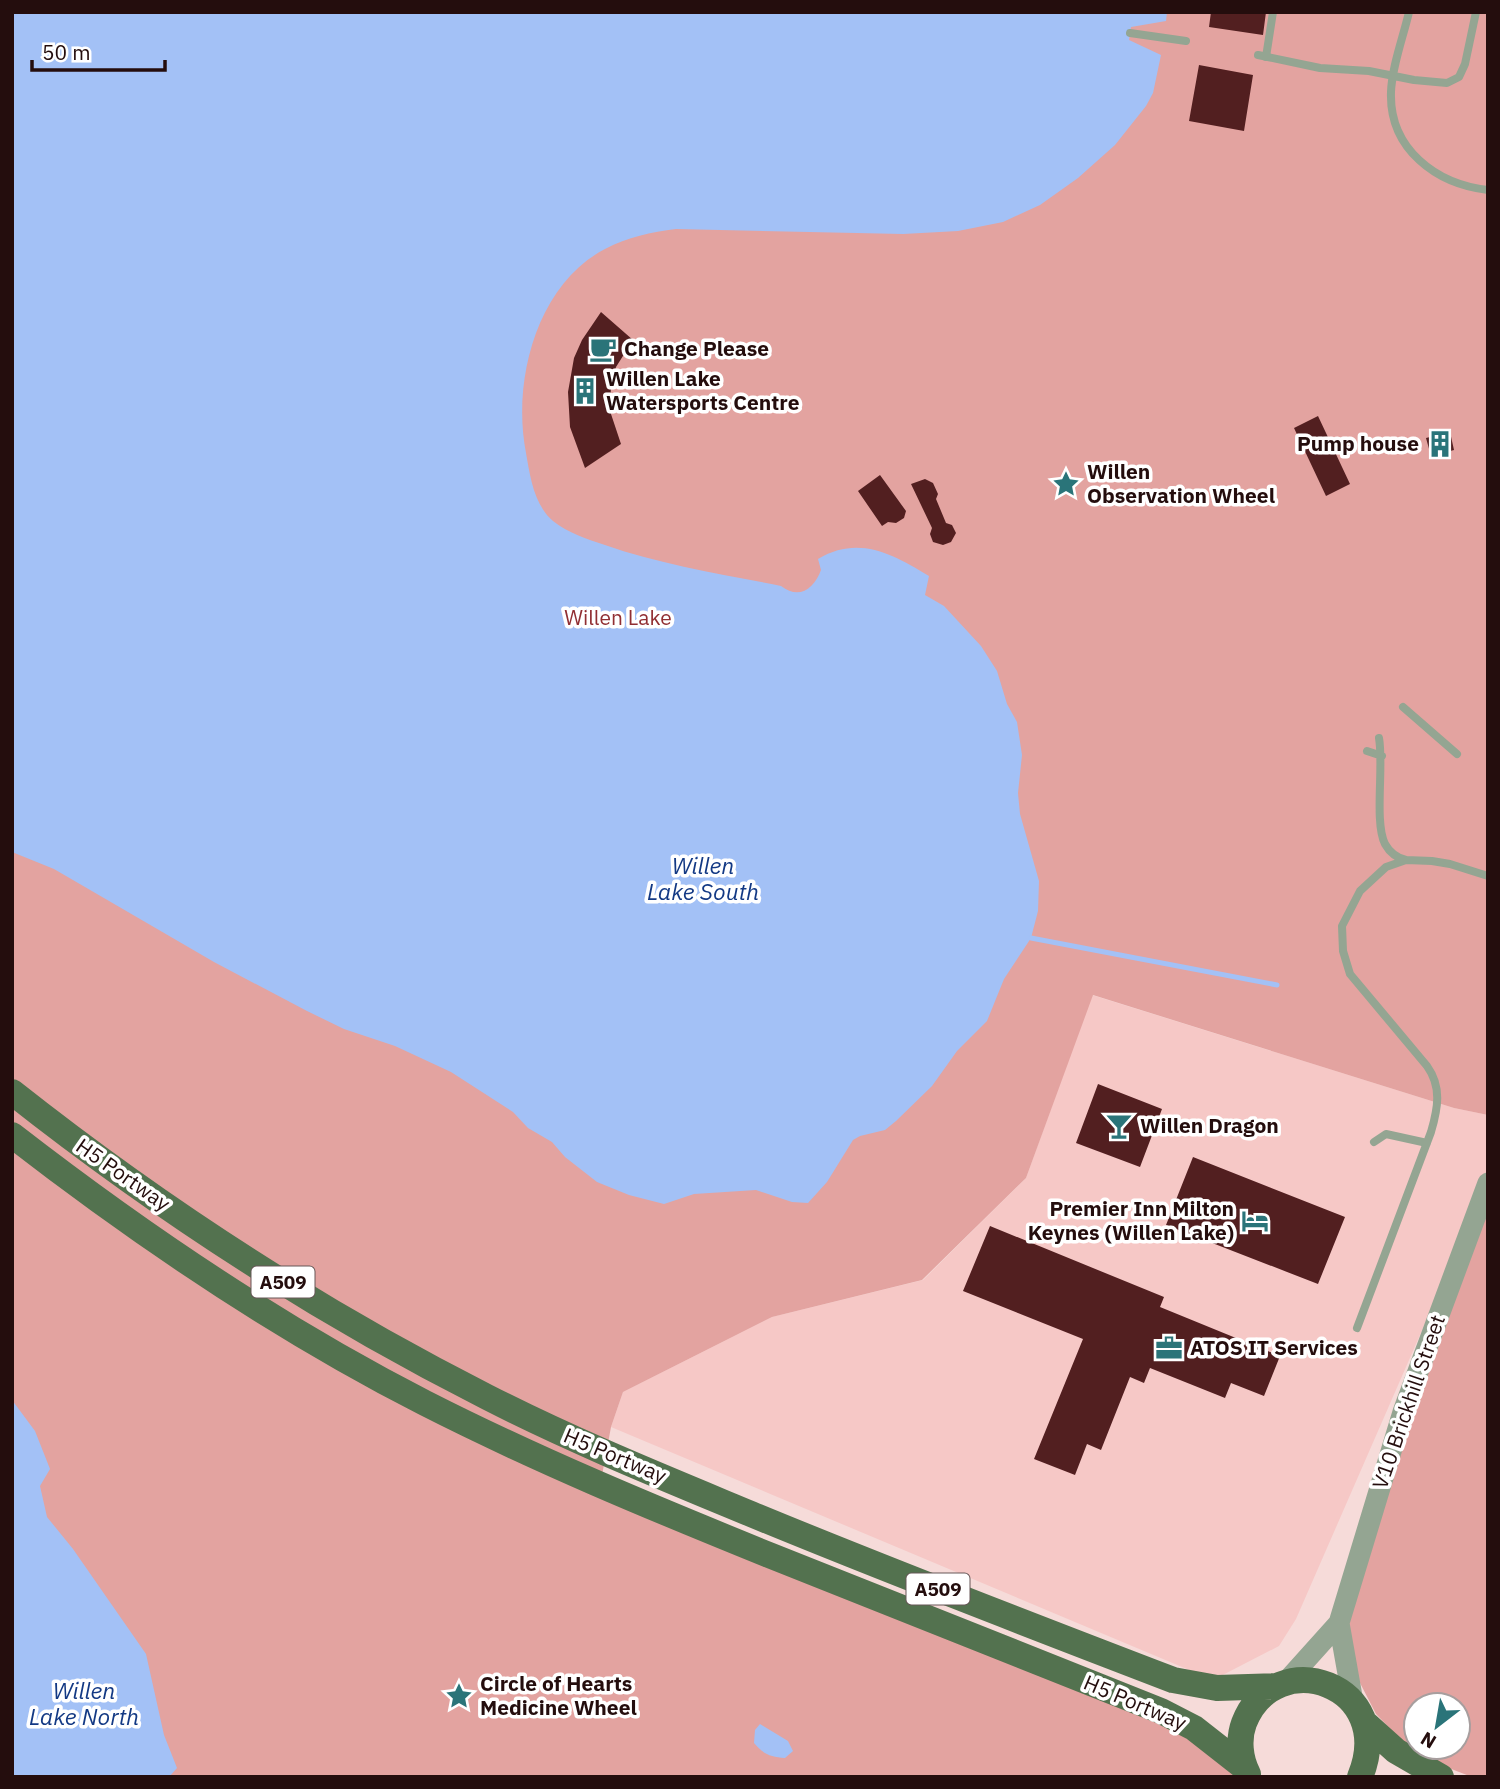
<svg xmlns="http://www.w3.org/2000/svg" width="1500" height="1789" font-family="'IBM Plex Sans',sans-serif">
<style>
.built{fill:#f6c8c6}
.green{fill:#e3a3a0;fill-rule:evenodd}
.water{fill:#a3c1f6}
.lines{fill:none;stroke-linecap:round;stroke-linejoin:round}
.stream{stroke:#a3c1f6;stroke-width:5}
.building{fill:#521f20}
.service{stroke:#94a592;stroke-width:8}
.tertiary{stroke:#94a592;stroke-width:21}
.primary{stroke:#53724f;stroke-width:26}
.labels{text-anchor:middle;stroke-width:7;stroke-linejoin:round;paint-order:stroke}
.shield{fill:#fff;stroke:#665656;stroke-width:2}
.shield-label{font-size:19px;font-weight:bold;fill:#240d0d}
.poi-label{font-size:21px;font-weight:bold;fill:#240d0d;stroke:#fff;text-anchor:start}
.park-label{font-size:21px;fill:#912f33;stroke:#fff}
.street-label{font-size:21px;fill:#240d0d;stroke:#fff}
.water-label{font-size:23px;font-style:italic;fill:#133984;stroke:#fff}
</style>
<rect width="100%" height="100%" fill="#f6dbd9"/>
<!-- built -->
<path class="built" d="M1092 995 1454 1108 1488 1115V1179L1296 1619 1279 1646 1213 1680 611 1427 623 1392 772 1317 923 1280 1026 1178Z"/>
<!-- green -->
<path class="green" d="M12 12H1488V1115L1454 1108 1093 995 1026 1178 922 1280 772 1317 623 1392 611 1427 600 1486 1161 1711 1249 1777H12Z
M1488 1183V1777H1472L1441 1765 1404 1743 1376 1714 1359 1681 1348 1619 1403 1412ZM1416 1705H1458V1747H1416Z"/>
<!-- water -->
<path class="water" d="M12 12H1167L1166 21 1131 27 1129 40 1161 55 1153 93 1146 106 1115 145 1078 178 1040 205 1003 222 958 231 903 234 676 229C651 232 628 237 605 249 536 285 512 382 526 453 530 476 534 505 553 521 568 533 587 539 605 545 662 565 722 574 781 586 799 600 814 589 821 570L818 559C859 535 892 554 929 576L925 595 944 606 981 646 997 671 1007 704 1017 722 1022 755 1018 793 1020 814 1039 881 1038 911 1031 938 1004 979 987 1021 957 1051 932 1086 896 1121 885 1130 860 1136 853 1140 827 1182 808 1203 792 1202 756 1190 694 1194 664 1204 629 1195 597 1182 565 1157 552 1142 528 1128 513 1112 451 1072 395 1046 344 1029 307 1011 214 962 54 869 12 852Z
M12 1400 35 1431 50 1469 40 1486 47 1517 73 1549 146 1654 164 1735 177 1768 169 1777H12Z
M760 1724 788 1741 793 1751 785 1758C771 1757 763 1754 754 1743L755 1730Z"/>
<g class="lines">
<!-- stream -->
<path class="stream" d="M1031 938 1277 985"/>
</g>
<!-- building -->
<path class="building" d="M1211 12H1266L1263 35 1209 27Z
M1199 65 1253 75 1244 131 1189 121Z
M601 312 633 340 616 367 611 385 610 411 621 444 585 468 570 427 568 392 574 358 582 340Z
M1318 416 1350 484 1326 496 1294 428Z
M1450 432 1454 450 1431 456 1426 438Z
M880 475 906 511 904 518 896 523 888 522 882 526 858 491Z
M925 479 933 483 938 494 936 499 946 523 952 525 956 533 951 542 943 545 933 542 930 534 932 528 911 484Z
M1098 1084 1162 1109 1140 1167 1076 1143Z
M1193 1157 1345 1217 1318 1284 1166 1225Z
M990 1226 1164 1297 1160 1307 1280 1356 1264 1396 1231 1383 1225 1398 1150 1368 1144 1383 1130 1377 1101 1450 1087 1444 1075 1475 1034 1459 1083 1339 963 1291Z"/>
<g class="lines">
<!-- service -->
<path class="service" d="M1409 12C1403 38 1392 66 1391 92 1389 149 1436 184 1488 190
M1130 33 1186 41
M1258 55 1320 68 1369 71 1414 80 1447 83 1459 77 1465 64 1476 12
M1266 57 1273 12
M1403 707 1457 754
M1379 738C1384 766 1374 822 1385 844 1390 853 1397 858 1406 860
M1367 751 1382 756
M1374 1142 1386 1134 1427 1143
M1357 1328 1431 1132C1438 1108 1442 1087 1427 1066L1350 974 1343 951 1342 926 1360 891 1386 867 1406 860 1432 861 1450 864 1488 876"/>
<!-- tertiary -->
<path class="tertiary" d="M1339 1623 1353 1702
M1286 1682 1339 1623 1403 1412 1488 1183"/>
<!-- primary -->
<path class="primary" d="M12 1092C160 1209 319 1312 487 1397 573 1441 662 1477 751 1514 891 1572 1032 1626 1173 1680L1217 1688 1276 1686
M12 1135C141 1235 280 1329 425 1403 537 1460 653 1508 769 1555 899 1608 1030 1659 1161 1711L1194 1728 1245 1768
M1366 1724 1396 1751 1441 1777
M1248 1774C1240 1759 1238 1739 1244 1723 1276 1642 1398 1685 1360 1777"/>
</g>
<!-- icons -->
<defs>
<symbol id="cafe-bare" viewBox="-9 -9 18 18"><path d="M-5.5-4.5H6V0H3Q3 3.5 0 3.5H-2.5Q-5.5 3.5-5.5 0ZM3-3.2v2h1.7v-2ZM-6 4.5H4V6H-6Z" fill="#2a7479" stroke="#fff" stroke-width="2.5" paint-order="stroke"/></symbol>
<symbol id="building-bare" viewBox="-9 -9 18 18"><path d="M-4-6H4V6H1V3H-1V6H-4ZM-2.5-4.3h1.7v1.8h-1.7ZM.8-4.3h1.7v1.8H.8ZM-2.5-1h1.7V.8h-1.7ZM.8-1h1.7V.8H.8Z" fill="#2a7479" stroke="#fff" stroke-width="2.5" paint-order="stroke"/></symbol>
<symbol id="sight-bare" viewBox="-9 -9 18 18"><path d="M0-6L1.8-2.2L6-1.7L2.9 1.2L3.7 5.4L0 3.3L-3.7 5.4L-2.9 1.2L-6-1.7L-1.8-2.2Z" fill="#2a7479" stroke="#fff" stroke-width="2.5" paint-order="stroke"/></symbol>
<symbol id="bar-bare" viewBox="-9 -9 18 18"><path d="M-6-5H6L.8 .8V4.5H3.5V6h-7V4.5H-.8V.8Z" fill="#2a7479" stroke="#fff" stroke-width="2.5" paint-order="stroke"/></symbol>
<symbol id="hotel-bare" viewBox="-9 -9 18 18"><path d="M-6-4.5h1.5V1H6V5H4.5V3h-9V5H-6ZM-4 0a1.8 1.8 0 1 1 3.6 0ZM.5 0V-2.5h3Q6-2.5 6 0Z" fill="#2a7479" stroke="#fff" stroke-width="2.5" paint-order="stroke"/></symbol>
<symbol id="office-bare" viewBox="-9 -9 18 18"><path d="M-6-3h4V-5.5h4V-3h4V5H-6ZM-1-4.5V-3h2v-1.5ZM-6 0V1H6V0Z" fill="#2a7479" stroke="#fff" stroke-width="2.5" paint-order="stroke"/></symbol>
</defs>
<g fill-rule="evenodd">
<use href="#cafe-bare" x="584" y="330" width="38" height="38"/>
<use href="#building-bare" x="566" y="372" width="38" height="38"/>
<use href="#building-bare" x="1421" y="425" width="38" height="38"/>
<use href="#sight-bare" x="1047" y="465" width="38" height="38"/>
<use href="#bar-bare" x="1100" y="1107" width="38" height="38"/>
<use href="#hotel-bare" x="1236" y="1202" width="38" height="38"/>
<use href="#office-bare" x="1150" y="1329" width="38" height="38"/>
<use href="#sight-bare" x="440" y="1677" width="38" height="38"/>
</g>
<g class="labels">
<!-- shield labels -->
<g class="shield">
<rect x="251.5" y="1266.5" width="63" height="31" rx="5"/>
<rect x="906.5" y="1573.5" width="63" height="31" rx="5"/>
</g>
<g class="shield-label">
<text x="283" y="1289">A509</text>
<text x="938" y="1596">A509</text>
</g>
<!-- poi labels -->
<g class="poi-label">
<text x="624" y="356">Change Please</text>
<text x="606" y="386">Willen Lake<tspan x="606" dy="24">Watersports Centre</tspan></text>
<text x="1419" y="451" text-anchor="end">Pump house</text>
<text x="1087" y="479">Willen<tspan x="1087" dy="24">Observation Wheel</tspan></text>
<text x="1140" y="1133">Willen Dragon</text>
<text x="1234" y="1216" text-anchor="end">Premier Inn Milton<tspan x="1234" dy="24">Keynes (Willen Lake)</tspan></text>
<text x="1190" y="1355">ATOS IT Services</text>
<text x="480" y="1691">Circle of Hearts<tspan x="480" dy="24">Medicine Wheel</tspan></text>
</g>
<!-- park labels -->
<g class="park-label">
<text x="618" y="625">Willen Lake</text>
</g>
<!-- street labels -->
<g class="street-label">
<text transform="translate(123 1175) rotate(35)" y="7">H5 Portway</text>
<text transform="translate(1409 1402) rotate(-71)" y="7">V10 Brickhill Street</text>
<text transform="translate(615 1456) rotate(23)" y="7">H5 Portway</text>
<text transform="translate(1135 1703) rotate(23)" y="7">H5 Portway</text>
</g>
<!-- water labels -->
<g class="water-label">
<text x="703" y="874">Willen<tspan x="703" dy="26">Lake South</tspan></text>
<text x="84" y="1699">Willen<tspan x="84" dy="26">Lake North</tspan></text>
</g>
</g>
<!-- border -->
<rect width="1500" height="1789" fill="none" stroke="#240d0d" stroke-width="28"/>
<!-- north arrow -->
<g transform="translate(1437 1726) rotate(211)"><circle r="33" fill="#ffffff" stroke="#a79e9e" stroke-width="2"/>
<path d="M0-5L12 26L0 18L-12 26Z" fill="#2a7479"/>
<text y="-10" font-size="19" font-weight="bold" text-anchor="middle" fill="#240d0d">N</text>
</g>
<!-- scale -->
<path d="M32 60v10h133v-10" fill="none" stroke="#240d0d" stroke-width="3.5"/>
<text x="42" y="60" font-size="21" fill="#240d0d" stroke="#ffffff" stroke-width="5" paint-order="stroke">50 m</text>
</svg>
